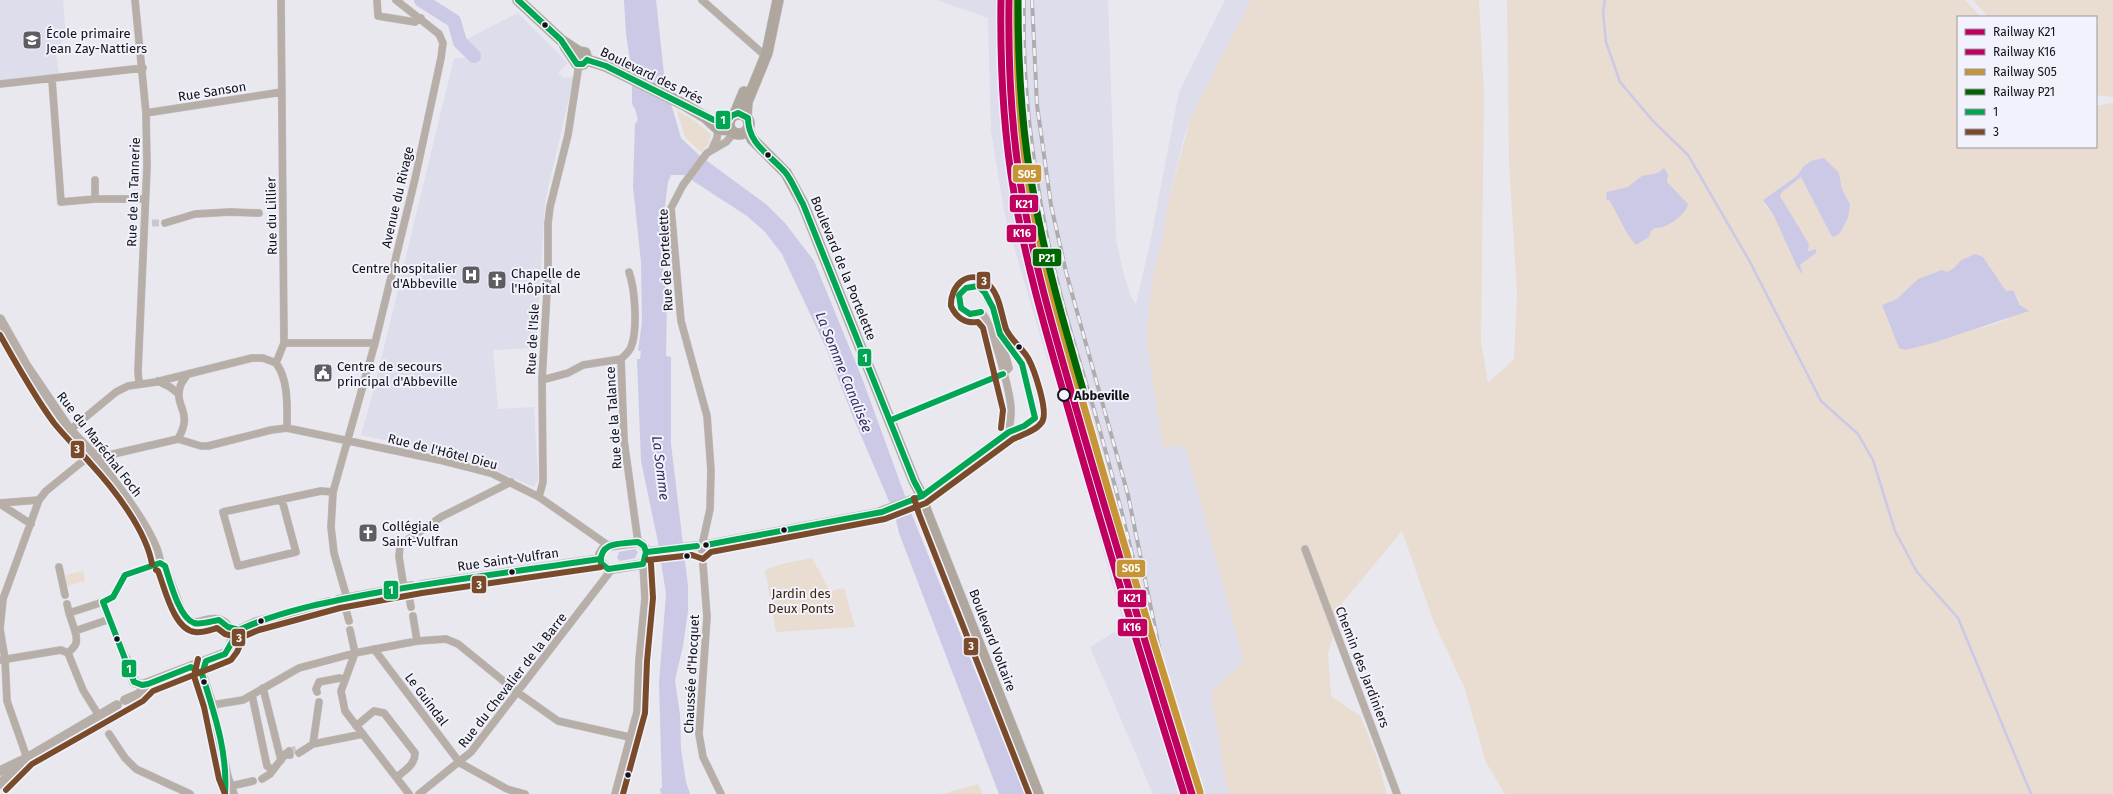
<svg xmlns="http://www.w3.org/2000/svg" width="2113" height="794" font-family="'Fira Sans',sans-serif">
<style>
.built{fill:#ddddeb}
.green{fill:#e9dcd1;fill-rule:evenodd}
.water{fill:#cbc9e6}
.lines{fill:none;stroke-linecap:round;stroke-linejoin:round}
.stream{stroke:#cbc9e6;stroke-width:2.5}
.river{stroke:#cbc9e6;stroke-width:14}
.minor-tunnel{stroke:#c8c8ce;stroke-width:7;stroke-dasharray:7 3.5;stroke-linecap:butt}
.minor-casing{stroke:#c2c2c6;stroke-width:8}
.tertiary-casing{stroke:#c2c2c6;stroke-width:10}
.primary-casing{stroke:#c2c2c6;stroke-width:12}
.minor{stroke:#b6aea7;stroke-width:7}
.tertiary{stroke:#b6aea7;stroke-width:9}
.primary{stroke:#afa79d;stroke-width:11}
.rail-casing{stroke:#b0acad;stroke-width:4}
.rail{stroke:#f2f2fd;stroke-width:2.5;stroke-dasharray:8;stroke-linecap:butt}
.bus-1-casing{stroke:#f2f2fd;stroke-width:9}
.bus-2-casing{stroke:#f2f2fd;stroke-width:9}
.bus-1{stroke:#00a651;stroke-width:6}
.bus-2{stroke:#7a4b2a;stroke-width:6}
.rail-1-casing{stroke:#f2f2fd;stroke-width:10}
.rail-2-casing{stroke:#f2f2fd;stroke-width:10}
.rail-3-casing{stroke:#f2f2fd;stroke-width:10}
.rail-4-casing{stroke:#f2f2fd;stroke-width:10}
.rail-1{stroke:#bf005f;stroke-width:7}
.rail-2{stroke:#bf005f;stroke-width:7}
.rail-3{stroke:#c69636;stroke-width:7}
.rail-4{stroke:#060;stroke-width:7}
.bus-dot{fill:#131217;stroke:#f2f2fd;stroke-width:1.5}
.stop-dot{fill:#f2f2fd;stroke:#131217;stroke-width:2}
.labels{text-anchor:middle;stroke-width:4;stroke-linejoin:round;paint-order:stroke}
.poi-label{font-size:13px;fill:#131217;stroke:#f2f2fd;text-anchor:start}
.street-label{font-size:13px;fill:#131217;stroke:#f2f2fd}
.stop-label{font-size:13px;font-weight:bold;fill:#131217;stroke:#f2f2fd;text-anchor:start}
.park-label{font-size:13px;fill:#3b260c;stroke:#f2f2fd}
.water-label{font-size:14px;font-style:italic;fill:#352e5e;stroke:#f2f2fd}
.line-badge{stroke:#f2f2fd;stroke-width:1.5}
.badge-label{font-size:11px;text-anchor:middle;font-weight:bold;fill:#fff}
</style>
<rect width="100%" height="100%" fill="#e8e8ee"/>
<!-- built -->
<path class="built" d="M0 0H63L66 40 61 41V48L55 49 59 74 0 81Z
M937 0H1108L1116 240 1124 275 1131 297 1136 304 1149 248 1179 92 1225 0H1251L1191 117 1184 138 1168 202 1164 232 1152 281 1146 338 1163 448 1185 445 1244 662 1211 692 1228 794H1153L1090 647 1124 626 1052 365 1047 359 1005 216 991 131 988 18Z
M518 13 568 63 558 73 563 78 574 77 545 201 536 348 493 350 498 409 534 407 538 481 534 487 491 468 457 456 361 435 372 397 454 58H473L476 55 465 40Z"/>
<!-- green -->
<path class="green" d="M1251 0H1479L1484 95 1481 342 1488 383 1514 359 1517 295 1509 161 1507 0H1965L1981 17H1958V147H2096V106L2113 103V794H1505L1486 762 1465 689 1433 620 1402 531 1343 602 1328 653 1331 696 1360 716 1376 755 1387 794H1228L1211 692 1244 661 1185 445 1163 448 1146 338 1152 281 1164 232 1168 202 1191 117ZM1811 161 1839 173 1842 189 1850 204 1831 235 1801 177 1782 192 1780 196 1782 200 1809 244 1808 251 1815 249 1816 253 1800 265 1802 273 1797 267 1774 216 1765 206 1770 195C1779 190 1788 184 1796 177 1802 171 1805 166 1811 161ZM1983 257 2006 291 2013 290 2021 305 2007 320 1906 350 1899 348 1882 305 1897 299 1918 279 1947 272 1954 268 1960 261Z
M1973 0H2113V97L2096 95V17H1988Z
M677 111 691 118 711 134 708 145 701 152 685 137Z
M812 558 830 591 844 588 855 627 776 632 765 570 782 564Z
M83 571 85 581 67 586 66 575Z
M978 784 983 794H941Z"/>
<!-- water -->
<path class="water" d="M624 0H656L665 83 681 138 699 155 767 205 785 223 814 261 862 378 912 515 1025 794H999L899 533 895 515 853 417 827 350 782 254 765 232 747 216 684 175H671L668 182 662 229V260L667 299 666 356 671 357V444L688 586V611L683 646 675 680 680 715 681 749 686 782 690 794H661L660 788H662L659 683 666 594 658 542 641 461 637 359H640L641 351H638L642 322 641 262 633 187 635 124 638 120 635 109 632 104V73L626 34Z
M1824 158 1839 173 1842 189 1850 204 1848 218 1840 233 1834 237 1831 235 1801 177 1782 192 1780 196 1809 244 1808 251 1816 249V253L1800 265 1803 275 1797 267 1774 216 1763 200 1797 176 1803 167 1811 161Z
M1664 168 1668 174 1667 182 1688 204C1686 215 1666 229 1655 228L1651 231 1649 237 1636 245 1628 235 1610 201 1606 199 1607 192 1628 187 1642 176 1658 173Z
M1975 254 1983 257 2006 291 2013 290 2020 305 2029 311 1933 343 1906 350 1899 348 1882 305 1897 299 1918 279 1942 270 1947 272 1954 268 1960 261Z
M635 549 638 552 635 558 620 561 617 558 619 552Z"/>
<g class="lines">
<!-- stream -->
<path class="stream" d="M1605 0 1603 12 1606 42 1620 82 1653 121 1688 155 1750 262 1821 401 1858 434 1873 460 1895 531 1917 572 1958 618 2031 794"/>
<!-- river -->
<path class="river" d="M421 0 454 21 460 42 474 56"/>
<!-- minor-tunnel -->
<path class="minor-tunnel" d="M152 223H165
M289 751 298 749"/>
<defs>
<path id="minor" d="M135 0 146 113 147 166 138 371 139 384
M281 0 284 343 276 363C289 380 287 408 287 428
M377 0 378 16 415 22 421 18
M702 0 762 53 767 54
M52 80 61 202 95 199H145
M0 84 143 68
M146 113 282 92
M712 149 717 138 718 129
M95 180V199
M165 223 195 214 230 212 259 213
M629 272C635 289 638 330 631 347 630 351 624 356 621 359L624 440 638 542
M284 343H375
M542 380 568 373 583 365 621 359
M158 381 170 387 179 394
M891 420 1003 374 1009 368 993 308 988 300
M70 430 116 392 128 386 156 382 252 358H263L276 363
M178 439C194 411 174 408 180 387 181 383 185 378 188 374
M97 458C113 478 161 539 160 563
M922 496 1009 432C1010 425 1011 417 1011 410 1011 395 992 321 981 312
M539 497 543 482 542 380 548 273V223L550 207 568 135 579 64
M282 500 296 552 238 566 223 512 321 491 333 492
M0 503 39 500
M0 504 31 524
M703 541 710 509 711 470 707 416 681 321 671 208 683 185 707 153 726 142 734 133
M1305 549 1397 794
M702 551 707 617 699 734 703 757 721 794
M160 563 165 566 184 617
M59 567 65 595
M407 587 411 607
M404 588 399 557 400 545 441 517 511 482
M347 598 334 553 331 527 333 492 375 343 415 179 441 58 443 43 439 34 396 0
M343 599 349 621
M103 602 126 659
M67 604 69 613
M413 616 417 641
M110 619 75 631 69 613 103 602 113 597 125 575 160 563
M350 630 355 653
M374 649 460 763 507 789 525 794
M68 653 83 690 104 724
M68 653C77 645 78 642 75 631
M355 653 341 691 345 711 409 794
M1 660 61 650 68 653
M263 688 281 760
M317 692 316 689 319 682 340 678 344 680
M252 695 267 766 273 770
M212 705 243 700 299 668 355 653 417 641 446 639 458 644 517 692 558 721 629 737
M356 726 374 711 384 713 415 753C415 765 405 770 397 777
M109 734 125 758 136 769 190 794
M313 744 319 702
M289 751 284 755H290
M299 753 313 744 363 734
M27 758 7 701 5 659 0 629 3 599 39 500 46 491 83 461 178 439 201 446H208L271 430 287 428 444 461 491 473 539 497 609 546
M262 779 270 774 283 757
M231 786 253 781
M419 794 471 752 612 569
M615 794 637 712 639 660 645 598 643 564"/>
<path id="tertiary" d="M0 319 26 365 70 430 97 458
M638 542C648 547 649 556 643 564L612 569H608L601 563 600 554 603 549 609 546Z
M706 545 877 513 922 496
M647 552 697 546
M421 585 600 559
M338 600 412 586
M232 640 239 630 256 622 329 602
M126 659 134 682 142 685 228 652C235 642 232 624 219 620 205 616 195 631 184 617
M206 661 202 674 212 705 227 777 233 794
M125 700 139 694 148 684
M0 771 27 758 117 705
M0 784 20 765
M225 794 227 779"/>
<path id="primary" d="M518 0 561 40 579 52 585 53 587 60
M565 46 577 64H583L587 60
M587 60 606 66 683 104 705 117 718 129 731 130
M729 124a10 10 0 1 1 20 0a10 10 0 1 1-20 0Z
M735 114 744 92
M746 116 747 102 767 53 778 0
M748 129 752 139 786 173 803 204 914 481 922 496 926 511 1038 794"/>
</defs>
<!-- minor casing -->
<use href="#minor" class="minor-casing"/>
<!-- tertiary casing -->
<use href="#tertiary" class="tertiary-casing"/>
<!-- primary casing -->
<use href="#primary" class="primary-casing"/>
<!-- minor -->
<use href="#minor" class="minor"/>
<!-- tertiary -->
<use href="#tertiary" class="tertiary"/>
<!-- primary -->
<use href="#primary" class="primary"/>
<defs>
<path id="rail" d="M1024 0C1022 77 1031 155 1046 231 1058 293 1077 353 1095 413 1113 476 1129 539 1143 602
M1032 0 1037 105 1051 205 1066 272 1128 495 1174 722
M1135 593 1158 672
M1172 718 1196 794"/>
</defs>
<!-- rail casing -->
<use href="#rail" class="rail-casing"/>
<!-- rail -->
<use href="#rail" class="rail"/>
<defs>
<path id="bus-1" d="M518 0 561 40 577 64H583L587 60
M587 60 606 66 714 120H729L731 116 738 113 748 118C748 144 769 154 785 172 792 180 797 194 803 204L914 481 922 496
M891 420 1003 374
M638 542 644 546 646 552 643 564 608 569 601 563C599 541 621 544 638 542Z
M706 545 882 512 922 496 1009 432 1024 426 1035 418 1022 364 1000 334 993 308 985 293 978 286 966 288 959 295 961 308 970 314 981 312
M647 552 697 546
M208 693 202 674 206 661 225 654 239 630 258 622
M225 794C228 752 214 713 202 674L191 667 148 684 142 685 134 682 103 602 113 597 125 575 160 563 165 566C170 581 179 618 194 623 201 625 212 621 219 620L228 627 239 630C282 610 333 601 380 592 453 579 527 570 600 559"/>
<path id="bus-2" d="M0 335C17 365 34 396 54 423 66 438 79 450 91 464 114 489 146 530 152 564
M914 498 919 514 1029 794
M648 560 692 555 703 559 711 552 885 519 926 503 1013 439C1022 435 1036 431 1042 422 1049 412 1034 369 1028 358 1022 348 1011 340 1006 329 1001 314 1000 293 986 282 967 268 950 287 951 306 956 317 965 324 978 322L983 328 1003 410 1001 428
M156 570 158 571C165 589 174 630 195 632 202 633 210 630 217 628L225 634 240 638 259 630 340 608 422 593 601 567
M198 659 194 676 204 707 219 779 225 794
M209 669 231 660 237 652 244 636 261 629
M6 790 32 764 143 701 153 691 229 661
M623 794 645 713 647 661 653 598 651 564"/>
</defs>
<!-- bus-1 casing -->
<use href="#bus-1" class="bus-1-casing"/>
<!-- bus-2 casing -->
<use href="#bus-2" class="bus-2-casing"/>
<!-- bus-1 -->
<use href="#bus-1" class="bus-1"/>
<!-- bus-2 -->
<use href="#bus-2" class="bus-2"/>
<defs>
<path id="rail-1" d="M1009 0C1008 65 1011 129 1022 193 1036 275 1061 355 1084 436 1119 556 1155 675 1192 794"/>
<path id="rail-2" d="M1001 0C1000 65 1003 129 1014 193 1028 277 1054 358 1077 440 1111 558 1147 676 1184 794"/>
<path id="rail-3" d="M1017 0C1016 64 1019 129 1030 192 1044 274 1069 354 1092 434 1126 554 1163 673 1200 792"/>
<path id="rail-4" d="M1018 0C1018 66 1021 131 1034 196 1046 263 1065 328 1084 393"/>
</defs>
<!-- rail-1 casing -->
<use href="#rail-1" class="rail-1-casing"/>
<!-- rail-2 casing -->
<use href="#rail-2" class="rail-2-casing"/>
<!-- rail-3 casing -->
<use href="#rail-3" class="rail-3-casing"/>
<!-- rail-4 casing -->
<use href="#rail-4" class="rail-4-casing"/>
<!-- rail-1 -->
<use href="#rail-1" class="rail-1"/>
<!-- rail-2 -->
<use href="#rail-2" class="rail-2"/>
<!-- rail-3 -->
<use href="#rail-3" class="rail-3"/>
<!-- rail-4 -->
<use href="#rail-4" class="rail-4"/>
</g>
<!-- icons -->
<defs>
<symbol id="school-square" viewBox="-11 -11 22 22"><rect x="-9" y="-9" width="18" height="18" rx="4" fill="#5e5d62" stroke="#f2f2fd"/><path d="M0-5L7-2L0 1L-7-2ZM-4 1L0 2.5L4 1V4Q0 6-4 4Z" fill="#fff"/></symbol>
<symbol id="hospital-square" viewBox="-11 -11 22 22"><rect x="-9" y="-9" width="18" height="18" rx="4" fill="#5e5d62" stroke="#f2f2fd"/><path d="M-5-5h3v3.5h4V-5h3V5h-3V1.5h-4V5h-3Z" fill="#fff"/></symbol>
<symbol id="church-square" viewBox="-11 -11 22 22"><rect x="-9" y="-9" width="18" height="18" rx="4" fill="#5e5d62" stroke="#f2f2fd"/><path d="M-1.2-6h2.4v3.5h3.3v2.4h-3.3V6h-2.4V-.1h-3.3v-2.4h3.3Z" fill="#fff"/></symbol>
<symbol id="civic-square" viewBox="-11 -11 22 22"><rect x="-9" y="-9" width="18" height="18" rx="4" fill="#5e5d62" stroke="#f2f2fd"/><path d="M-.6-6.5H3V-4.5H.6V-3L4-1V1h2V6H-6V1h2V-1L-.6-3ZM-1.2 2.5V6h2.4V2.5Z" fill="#fff"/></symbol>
</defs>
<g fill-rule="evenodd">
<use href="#school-square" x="21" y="29" width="22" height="22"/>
<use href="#hospital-square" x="460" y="264" width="22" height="22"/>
<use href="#church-square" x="486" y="269" width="22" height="22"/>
<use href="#civic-square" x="312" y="362" width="22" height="22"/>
<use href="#church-square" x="357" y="522" width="22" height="22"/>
</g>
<!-- markers -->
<g class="bus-dot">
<circle cx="545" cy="25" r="3.5"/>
<circle cx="768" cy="155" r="3.5"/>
<circle cx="1019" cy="347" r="3.5"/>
<circle cx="784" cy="530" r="3.5"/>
<circle cx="706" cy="545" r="3.5"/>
<circle cx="687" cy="556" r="3.5"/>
<circle cx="512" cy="572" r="3.5"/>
<circle cx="261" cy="621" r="3.5"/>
<circle cx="117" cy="639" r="3.5"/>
<circle cx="204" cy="682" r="3.5"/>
<circle cx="628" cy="775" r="3.5"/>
</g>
<circle class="stop-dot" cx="1064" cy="395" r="6"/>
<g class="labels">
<!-- poi labels -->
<g class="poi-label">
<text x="46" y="38">École primaire<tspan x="46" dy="15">Jean Zay-Nattiers</tspan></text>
<text x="457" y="273" text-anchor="end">Centre hospitalier<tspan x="457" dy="15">d'Abbeville</tspan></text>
<text x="511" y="278">Chapelle de<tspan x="511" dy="15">l'Hôpital</tspan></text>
<text x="337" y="371">Centre de secours<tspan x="337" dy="15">principal d'Abbeville</tspan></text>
<text x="382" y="531">Collégiale<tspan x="382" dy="15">Saint-Vulfran</tspan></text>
</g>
<!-- street labels -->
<g class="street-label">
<text transform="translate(652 75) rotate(26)" y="5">Boulevard des Prés</text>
<text transform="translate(212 91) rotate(-9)" y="5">Rue Sanson</text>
<text transform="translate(133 192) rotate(-88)" y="5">Rue de la Tannerie</text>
<text transform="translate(397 197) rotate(-77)" y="5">Avenue du Rivage</text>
<text transform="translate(271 216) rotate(-91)" y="5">Rue du Lillier</text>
<text transform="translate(665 260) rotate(-93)" y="5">Rue de Portelette</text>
<text transform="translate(844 268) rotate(68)" y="5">Boulevard de la Portelette</text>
<text transform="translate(532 339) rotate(-87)" y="5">Rue de l'Isle</text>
<text transform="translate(613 418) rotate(-94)" y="5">Rue de la Talance</text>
<text transform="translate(100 444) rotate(52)" y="5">Rue du Maréchal Foch</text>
<text transform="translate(443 451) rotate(14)" y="5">Rue de l'Hôtel Dieu</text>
<text transform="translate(508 559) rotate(-8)" y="5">Rue Saint-Vulfran</text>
<text transform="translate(993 640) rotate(69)" y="5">Boulevard Voltaire</text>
<text transform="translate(1363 667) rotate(69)" y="5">Chemin des Jardiniers</text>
<text transform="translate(691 674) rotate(-87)" y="5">Chaussée d'Hocquet</text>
<text transform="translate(512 680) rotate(-52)" y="5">Rue du Chevalier de la Barre</text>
<text transform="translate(427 699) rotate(53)" y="5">Le Guindal</text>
</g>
<!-- stop labels -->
<g class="stop-label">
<text x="1074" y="400">Abbeville</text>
</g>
<!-- park labels -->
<g class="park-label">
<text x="801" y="598">Jardin des<tspan x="801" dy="15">Deux Ponts</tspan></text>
</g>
<!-- water labels -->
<g class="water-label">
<text transform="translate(844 372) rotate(68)" y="5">La Somme Canalisée</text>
<text transform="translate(661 468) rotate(83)" y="5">La Somme</text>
</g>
</g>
<g class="line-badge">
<rect x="715" y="110" width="16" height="20" rx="4" fill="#00a651"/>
<rect x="1012" y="164" width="30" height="19" rx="4" fill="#c69636"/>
<rect x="1009" y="194" width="30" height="19" rx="4" fill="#bf005f"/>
<rect x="1006" y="224" width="31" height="19" rx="4" fill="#bf005f"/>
<rect x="1032" y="248" width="30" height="19" rx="4" fill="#060"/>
<rect x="976" y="271" width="15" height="19" rx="4" fill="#7a4b2a"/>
<rect x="857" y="348" width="15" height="19" rx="4" fill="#00a651"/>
<rect x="70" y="440" width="15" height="19" rx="4" fill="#7a4b2a"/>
<rect x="1116" y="559" width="30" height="19" rx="4" fill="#c69636"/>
<rect x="471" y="575" width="16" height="19" rx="4" fill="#7a4b2a"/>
<rect x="383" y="580" width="16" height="20" rx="4" fill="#00a651"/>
<rect x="1117" y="589" width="30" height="19" rx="4" fill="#bf005f"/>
<rect x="1117" y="618" width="31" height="19" rx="4" fill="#bf005f"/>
<rect x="231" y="628" width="15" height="19" rx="4" fill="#7a4b2a"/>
<rect x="963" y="637" width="16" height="19" rx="4" fill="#7a4b2a"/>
<rect x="121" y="659" width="16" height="19" rx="4" fill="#00a651"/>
</g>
<g class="badge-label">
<text x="723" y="124">1</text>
<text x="1027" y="178">S05</text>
<text x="1024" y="208">K21</text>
<text x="1022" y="237">K16</text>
<text x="1047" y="262">P21</text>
<text x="984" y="285">3</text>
<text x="865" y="362">1</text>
<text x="77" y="453">3</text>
<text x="1131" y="572">S05</text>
<text x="479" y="589">3</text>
<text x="391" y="594">1</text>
<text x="1132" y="602">K21</text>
<text x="1132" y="631">K16</text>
<text x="239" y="642">3</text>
<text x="971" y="650">3</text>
<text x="129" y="673">1</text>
</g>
<!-- legend -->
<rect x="1957" y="16" width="140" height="132" fill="#f2f2fd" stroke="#9998a1"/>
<rect x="1965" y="29" width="20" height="6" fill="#bf005f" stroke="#9998a1"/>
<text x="1993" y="36" font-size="12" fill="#131217">Railway K21</text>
<rect x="1965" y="49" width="20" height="6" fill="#bf005f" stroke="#9998a1"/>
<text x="1993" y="56" font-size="12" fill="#131217">Railway K16</text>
<rect x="1965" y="69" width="20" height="6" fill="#c69636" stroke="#9998a1"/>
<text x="1993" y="76" font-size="12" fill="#131217">Railway S05</text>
<rect x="1965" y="89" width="20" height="6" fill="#006600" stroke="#9998a1"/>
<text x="1993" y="96" font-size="12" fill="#131217">Railway P21</text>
<rect x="1965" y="109" width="20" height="6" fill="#00a651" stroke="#9998a1"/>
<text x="1993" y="116" font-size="12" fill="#131217">1</text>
<rect x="1965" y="129" width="20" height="6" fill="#7a4b2a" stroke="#9998a1"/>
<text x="1993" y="136" font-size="12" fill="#131217">3</text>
</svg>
